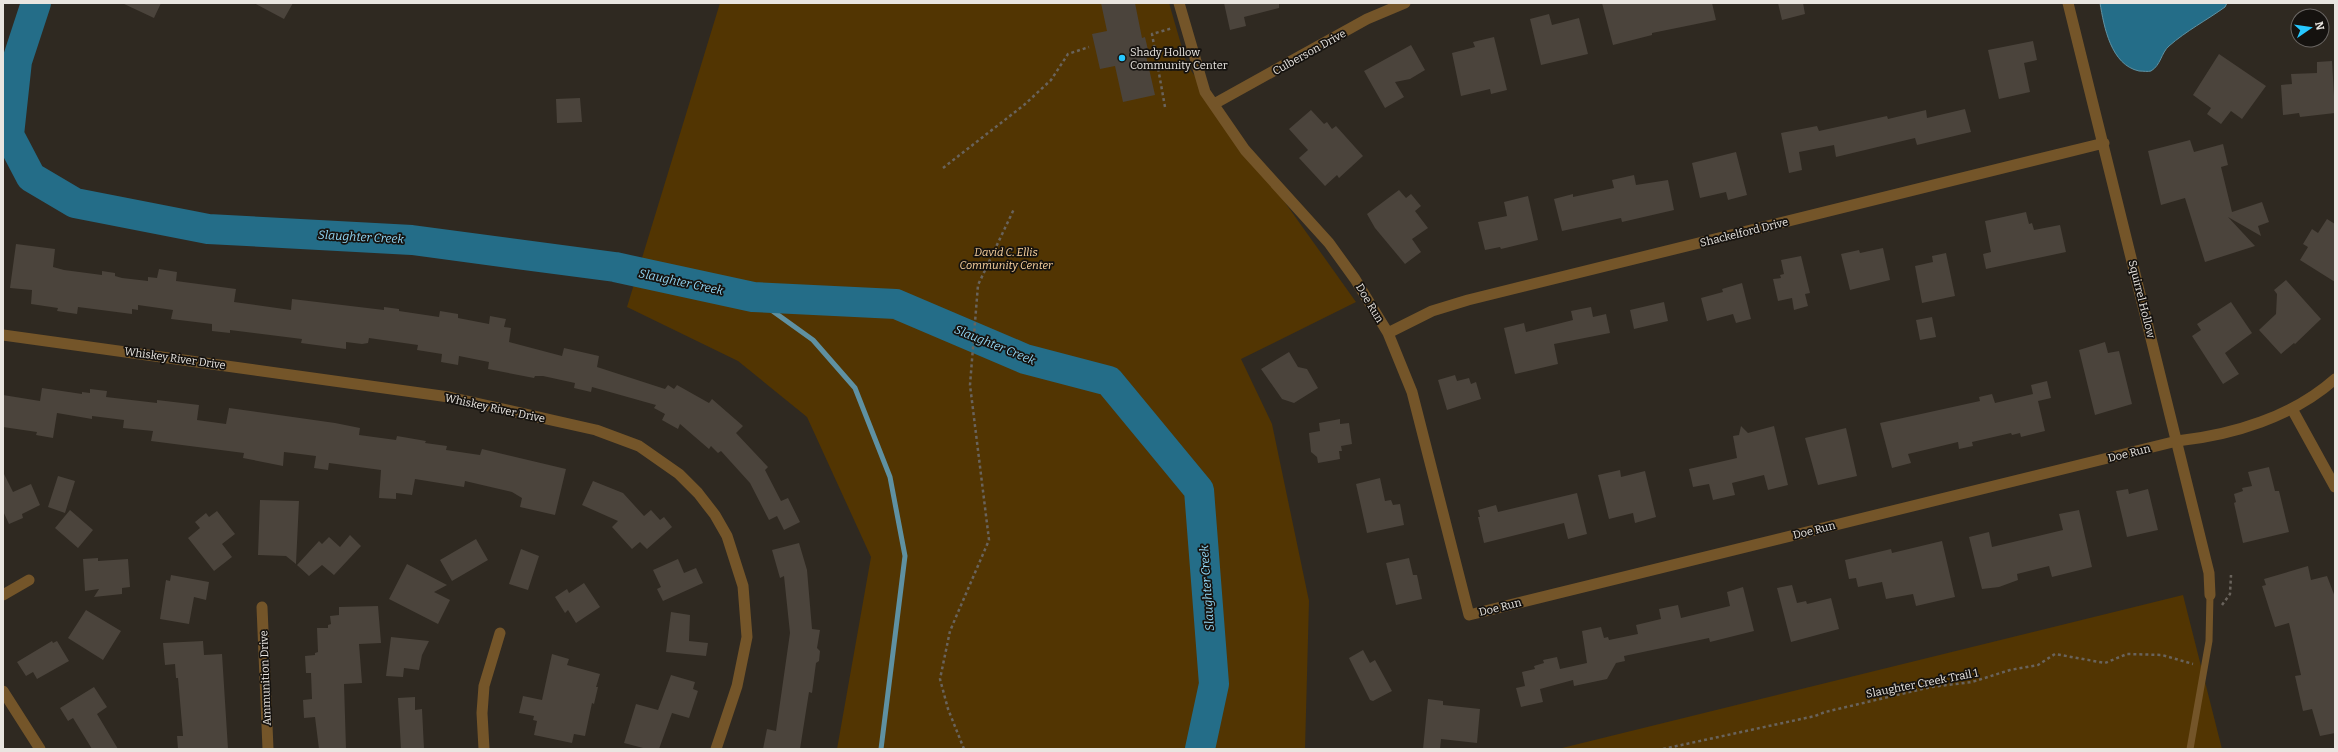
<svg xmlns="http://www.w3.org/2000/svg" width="2338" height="752" font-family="Bitter,serif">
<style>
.green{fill:#523502}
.water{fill:#246d88;stroke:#5f91a2}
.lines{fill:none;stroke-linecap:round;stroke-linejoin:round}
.stream{stroke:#5f91a2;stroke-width:5}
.river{stroke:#246d88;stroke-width:30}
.building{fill:#4b443c}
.path{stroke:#69635c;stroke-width:2.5;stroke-dasharray:3 3;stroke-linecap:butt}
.service{stroke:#745529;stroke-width:7}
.minor{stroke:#745529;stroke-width:11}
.poi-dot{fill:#27c8ff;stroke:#15120f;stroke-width:1.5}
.labels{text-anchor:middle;stroke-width:3.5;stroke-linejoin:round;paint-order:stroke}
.poi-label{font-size:11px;fill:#e9e5e0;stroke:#15120f;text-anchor:start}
.street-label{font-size:11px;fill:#e9e5e0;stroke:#15120f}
.park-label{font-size:11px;font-style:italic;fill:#fdd5a2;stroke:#15120f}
.water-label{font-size:12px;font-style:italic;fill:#92d6f4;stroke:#15120f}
</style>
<rect width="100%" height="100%" fill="#2f2921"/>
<!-- green -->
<path class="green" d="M720 3H1169L1187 65 1356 302 1241 359 1272 424 1309 601 1305 749H837L871 557 807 417 738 361 627 307Z
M2183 595 2222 749H1558Z"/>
<!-- water -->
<path class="water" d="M2100 3H2227L2225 7C2207 20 2186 31 2169 46 2161 53 2161 65 2151 71 2148 72 2143 71 2139 71 2111 65 2104 27 2100 3Z"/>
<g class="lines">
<!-- stream -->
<path class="stream" d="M753 297 813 340 855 388 890 477 905 556 881 749"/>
<!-- river -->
<path class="river" d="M36 3 17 61 9 135 31 177 75 203 208 229 412 240 615 267 753 297 896 304 1025 359 1109 381 1199 490 1214 684 1200 749"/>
</g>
<!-- building -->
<path class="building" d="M122 3H161L154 18Z
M254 3H293L284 19Z
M1101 3H1135L1142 38 1145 37 1148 50 1145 51 1155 95 1123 102 1115 66 1100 69 1092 34 1107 31Z
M1224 3H1279V8L1244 17 1246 26 1230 30Z
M1602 3H1712L1716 20 1652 33V35L1613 45Z
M1778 3H1803L1805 14 1782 20Z
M1549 14 1552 25 1579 18 1588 54 1541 65 1530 19Z
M1494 37 1507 90 1491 94 1490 89 1461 96 1452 53 1475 47 1473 42Z
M2033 41 2037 60 2024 63 2030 92 1999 99 1988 50Z
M1411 45 1425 70 1410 79 1395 82 1404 97 1385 108 1364 71Z
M2219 54 2266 86 2242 119 2231 111 2221 124 2207 114 2211 108 2193 95Z
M2332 61 2335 113 2300 117 2299 113 2283 115 2281 85 2292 84 2291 74 2317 73V62Z
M580 98 582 122 557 123 556 99Z
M1965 109 1971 132 1917 145 1915 138 1836 157 1834 145 1799 152 1802 170 1789 173 1781 133 1817 126 1819 131 1887 116 1888 119 1926 110 1927 118Z
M1311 110 1324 124 1327 122 1332 129 1336 126 1363 156 1339 178 1337 175 1325 186 1299 158 1308 150 1289 129Z
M2190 140 2194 152 2223 144 2228 165 2221 167 2232 212 2262 202 2269 222 2258 226 2261 236 2228 217 2255 246 2205 262 2185 198 2161 205 2148 151Z
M1736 152 1747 195 1728 200 1726 192 1700 198 1692 163Z
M1634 175 1636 185 1668 180 1674 210 1622 222 1621 218 1562 231 1554 199 1573 194V197L1614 188 1612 180Z
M1399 190 1406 198 1411 194 1421 206 1415 211 1428 228 1412 239 1421 252 1405 264 1375 228 1367 214Z
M1528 196 1538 240 1501 249 1500 247 1485 250 1478 222 1507 216 1504 202Z
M2026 212 2029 224 2032 223 2034 230 2060 225 2066 252 1986 269 1983 254 1991 252 1985 221Z
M2327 219 2335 224V282L2300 260 2308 247 2303 244 2312 229 2318 233Z
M16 244 55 249 53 267 64 270 102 275V271L115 273V276L122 278 148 281V277L157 278 159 269 177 272 176 281 236 289 234 302 291 310 292 299 384 310V307L399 309V311L439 317 440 311 458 314V318L489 324 490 316 506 319 504 327 511 328 509 342 562 356 564 348 599 356 597 367 665 389 668 385 674 389 677 385 709 403 712 399 743 426 736 433 768 467 765 470 781 501 788 498 800 522 784 530 777 516 769 520 750 483 721 451 718 453 711 446 709 449 680 424 678 429 662 420 665 414 654 408 656 405 592 387 591 392 574 388 575 383 543 376H535L534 378 488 369 489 362 459 356 458 365 441 362 442 354 417 350 418 345 369 338 368 343 362 344 346 342V349L301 343 302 339 230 330V333L212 331V324L171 319 173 310 138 305V310L132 309V314L78 307 77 314 57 311 58 308 31 304 32 290 10 288Z
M1883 248 1890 280 1850 290 1841 254 1859 250 1860 253Z
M1946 253 1955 296 1922 303 1915 266 1933 262 1932 256Z
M1801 256 1810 293 1805 294 1808 306 1794 310 1792 298 1778 301 1773 279 1781 278 1780 275 1784 274 1781 260Z
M2286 280 2321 319 2295 344 2294 343 2281 354 2259 330 2276 314 2277 294 2274 290Z
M1742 283 1751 319 1736 323 1733 314 1707 321 1701 298 1723 292 1722 289Z
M1664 302 1668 321 1634 329 1630 310Z
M2231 302 2252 333 2225 353 2239 374 2223 384 2192 336 2201 330 2197 324Z
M1591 307 1593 317 1606 314 1610 333 1554 344 1558 364 1515 374 1504 328 1524 323 1526 332 1573 320 1571 311Z
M1932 317 1936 337 1920 340 1916 320Z
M2105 342 2108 353 2119 351 2132 404 2095 415 2079 350Z
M1289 352 1298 367 1307 369 1318 388 1294 403 1282 399 1261 369Z
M1455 375 1457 381 1469 378 1471 384 1476 382 1481 399 1447 410 1438 380Z
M2047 381 2051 398 2038 401 2045 431 2021 437 2020 433 2012 435 2011 433 1972 442 1973 446 1959 449 1958 442 1908 454 1911 463 1892 468 1880 423 1980 401 1979 397 1992 394 1995 403 2033 394 2031 385Z
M42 388 82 394V392L90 393V389L107 391 106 397 157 403V400L199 405 197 420 226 424 229 408 335 423 360 428 359 435 396 440 397 436 426 441 425 443 447 446 446 450 480 455 482 449 566 469 555 515 520 507 522 498 512 492 465 481 464 487 415 479 412 495 396 493V499L379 498 381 470 329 463 328 470 314 468 316 456 284 452 283 466 243 458 244 453 151 441 153 431 123 428 124 420 92 416V419L57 413 53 438 36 435 37 432 3 427V395L40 401Z
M1340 419V424L1349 423 1352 444 1341 446 1342 451H1339L1340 459 1318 463 1317 457 1311 452 1309 433 1320 431 1319 423Z
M1741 426 1748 433 1774 426 1788 485 1768 490 1764 475 1732 483 1735 495 1713 500 1709 484 1693 487 1689 469 1737 458 1733 436 1739 435Z
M1846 428 1857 476 1818 485 1805 438Z
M2269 467 2275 491H2279L2289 532 2243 543 2234 503 2236 502 2234 494 2243 491 2242 488 2252 486 2248 472Z
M1620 470 1621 477 1645 471 1656 517 1635 523 1633 513 1609 519 1598 475Z
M3 472 13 492 31 484 40 505 22 514 23 518 9 524 3 511Z
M58 476 75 481 65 513 48 507Z
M1380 478 1385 501 1391 500 1393 505 1400 504 1404 525 1367 533 1356 484Z
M593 481 623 493 644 516 651 510 660 520 664 517 672 527 647 549 640 542 632 549 612 527 618 521 582 505Z
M2128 489 2129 494 2148 489 2158 530 2127 537 2116 491Z
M1577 493 1587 534 1568 539 1564 523 1484 543 1478 517H1480L1478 510 1496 505 1498 512Z
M260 500 299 501 296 564 286 556 258 555Z
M70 510 93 530 78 548 55 528Z
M2079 510 2092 567 2052 577 2049 566 2017 574 2018 580 1999 587 1982 589 1969 537 1989 532 1992 547 2063 530 2059 514Z
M217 511 235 534 222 544 232 557 214 571 188 538 200 528 195 522 206 513 209 517Z
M350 535 361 546 334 575 322 565 309 576 297 565 319 541 322 544 329 537 340 547Z
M476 539 488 560 452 581 440 560Z
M1942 541 1955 597 1916 606 1913 594 1886 599 1882 582 1858 587 1856 578 1849 579 1845 560 1891 549 1892 553Z
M799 543 807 570 812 629 820 630 817 648 820 651 819 661 816 663 812 693 809 692 800 749H763L767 729 776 731 790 633 784 576 780 578 772 550Z
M521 549 539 556 528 590 509 584Z
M98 558V561L128 559 130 587 122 588V594L94 597 99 589 85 591 83 559Z
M1409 558 1413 575H1417L1422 599 1396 605 1386 563Z
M678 559 684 573 696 568 703 583 663 601 657 589 661 587 653 570Z
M407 564 447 585 434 592 450 600 438 624 389 599Z
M2308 566 2311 580 2327 576 2335 597V733L2320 736 2312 709 2303 711 2295 676 2301 675 2289 623 2275 627 2262 586 2266 585 2264 579Z
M171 575 209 582 206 600 194 597 189 624 160 619 166 580 170 581Z
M584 583 600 607 576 623 568 610 565 613 555 597 567 589 569 593Z
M1792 585 1797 603 1806 601 1807 604 1831 598 1839 629 1791 642 1777 588Z
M1743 587 1754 631 1710 642 1709 638 1624 656 1625 661 1616 663 1607 679 1574 686 1573 680 1540 689 1543 702 1521 707 1516 688 1525 686 1522 672 1535 669 1534 666 1544 663 1543 660 1557 657 1560 669 1587 663 1582 631 1601 627 1604 638 1608 637 1609 640 1638 634 1636 625 1661 619 1659 609 1678 605 1681 618 1730 606 1727 592Z
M378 606 381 643 359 644 362 683 344 684 346 749H319L315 717 304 718 303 700 312 699 311 673H306L305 656 315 655V653L318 652 317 628H328V625L331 624 330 616 339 615V607Z
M86 610 121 631 103 660 68 638Z
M671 612 690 615 689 641 708 643 706 656 666 652Z
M391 637 429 641 422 655 419 670 404 668 403 677 386 676Z
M52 641 53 643 57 641 69 661 37 679 33 672 26 676 17 662Z
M203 641 204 655 222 654 228 749H178L177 736H183L178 678H176L175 664 165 665 163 643Z
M1363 650 1370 663 1375 660 1392 691 1373 701 1370 700 1349 658Z
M552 654 569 659 567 665 600 674 596 687H598L594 704 592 703 585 736 574 734 572 743 534 735 537 721 533 720 534 716 519 713 523 696 542 700Z
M671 675 695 682 693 689 698 691 689 718 672 713 659 749H647L624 743 636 704 658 710Z
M94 687 107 707 97 714 118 749H92L73 718 68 721 60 708Z
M415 697V710L422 709 424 749H401L398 698Z
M1428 699 1443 701V705L1480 709 1477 743 1441 739 1440 749H1423Z"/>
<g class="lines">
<!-- path -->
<path class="path" d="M1165 107 1152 34 1173 28
M943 168 1024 105 1051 80 1068 54 1089 47
M2222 605 2230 594 2231 575
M964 749 948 709 940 679 950 631 989 540 970 385 978 285 1014 209
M1663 749 1815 716 1825 712 1931 687 1972 682 2010 670 2038 665 2055 654 2105 663 2127 654 2162 655 2193 664"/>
<!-- service -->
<path class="service" d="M2190 749 2209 641 2210 595"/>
<!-- minor -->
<path class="minor" d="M1179 3 1205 92 1245 150 1329 243 1355 279 1388 333 1412 392 1469 615 2177 441C2233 435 2292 417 2335 379
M2068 3 2209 573 2210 595
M1214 104 1367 19 1405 3
M1388 333 1432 311 1468 300 2104 143
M3 335 449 397 596 430 639 446 679 474 698 493 715 515 727 536 743 586 747 637 737 686 716 749
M2292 409 2335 487
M3 595 29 580
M262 607 268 749
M3 691 40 749
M484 749 482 713 484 686 500 633"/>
</g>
<!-- markers -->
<circle class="poi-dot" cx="1122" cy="58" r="4"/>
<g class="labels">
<!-- poi labels -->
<g class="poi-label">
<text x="1130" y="56">Shady Hollow<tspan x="1130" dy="13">Community Center</tspan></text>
</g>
<!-- street labels -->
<g class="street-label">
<text transform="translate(1309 52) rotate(-29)" y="4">Culberson Drive</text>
<text transform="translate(1744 232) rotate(-14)" y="4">Shackelford Drive</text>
<text transform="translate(2142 299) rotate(76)" y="4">Squirrel Hollow</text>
<text transform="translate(1370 303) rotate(59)" y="4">Doe Run</text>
<text transform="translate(175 358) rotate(8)" y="4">Whiskey River Drive</text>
<text transform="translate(495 408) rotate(12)" y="4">Whiskey River Drive</text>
<text transform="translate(2129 453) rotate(-14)" y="4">Doe Run</text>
<text transform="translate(1814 530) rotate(-14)" y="4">Doe Run</text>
<text transform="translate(1500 607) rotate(-14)" y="4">Doe Run</text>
<text transform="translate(265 678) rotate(-92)" y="4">Ammunition Drive</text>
<text transform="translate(1922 683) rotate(-11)" y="4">Slaughter Creek Trail 1</text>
</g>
<!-- park labels -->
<g class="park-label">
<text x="1006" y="256">David C. Ellis<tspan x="1006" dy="13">Community Center</tspan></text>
</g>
<!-- water labels -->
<g class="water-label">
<text transform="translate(361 237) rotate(3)" y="4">Slaughter Creek</text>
<text transform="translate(681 282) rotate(12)" y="4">Slaughter Creek</text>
<text transform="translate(995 345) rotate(22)" y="4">Slaughter Creek</text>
<text transform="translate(1207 588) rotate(-94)" y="4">Slaughter Creek</text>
</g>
</g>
<!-- border -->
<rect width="2338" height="752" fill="none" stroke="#e9e5e0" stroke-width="8"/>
<!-- north arrow -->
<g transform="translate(2310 28) rotate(77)"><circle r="19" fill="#15120f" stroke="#6a6663"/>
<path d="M0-3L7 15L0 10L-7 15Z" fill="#27c8ff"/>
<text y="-6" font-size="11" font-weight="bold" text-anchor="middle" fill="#e9e5e0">N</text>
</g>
</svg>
